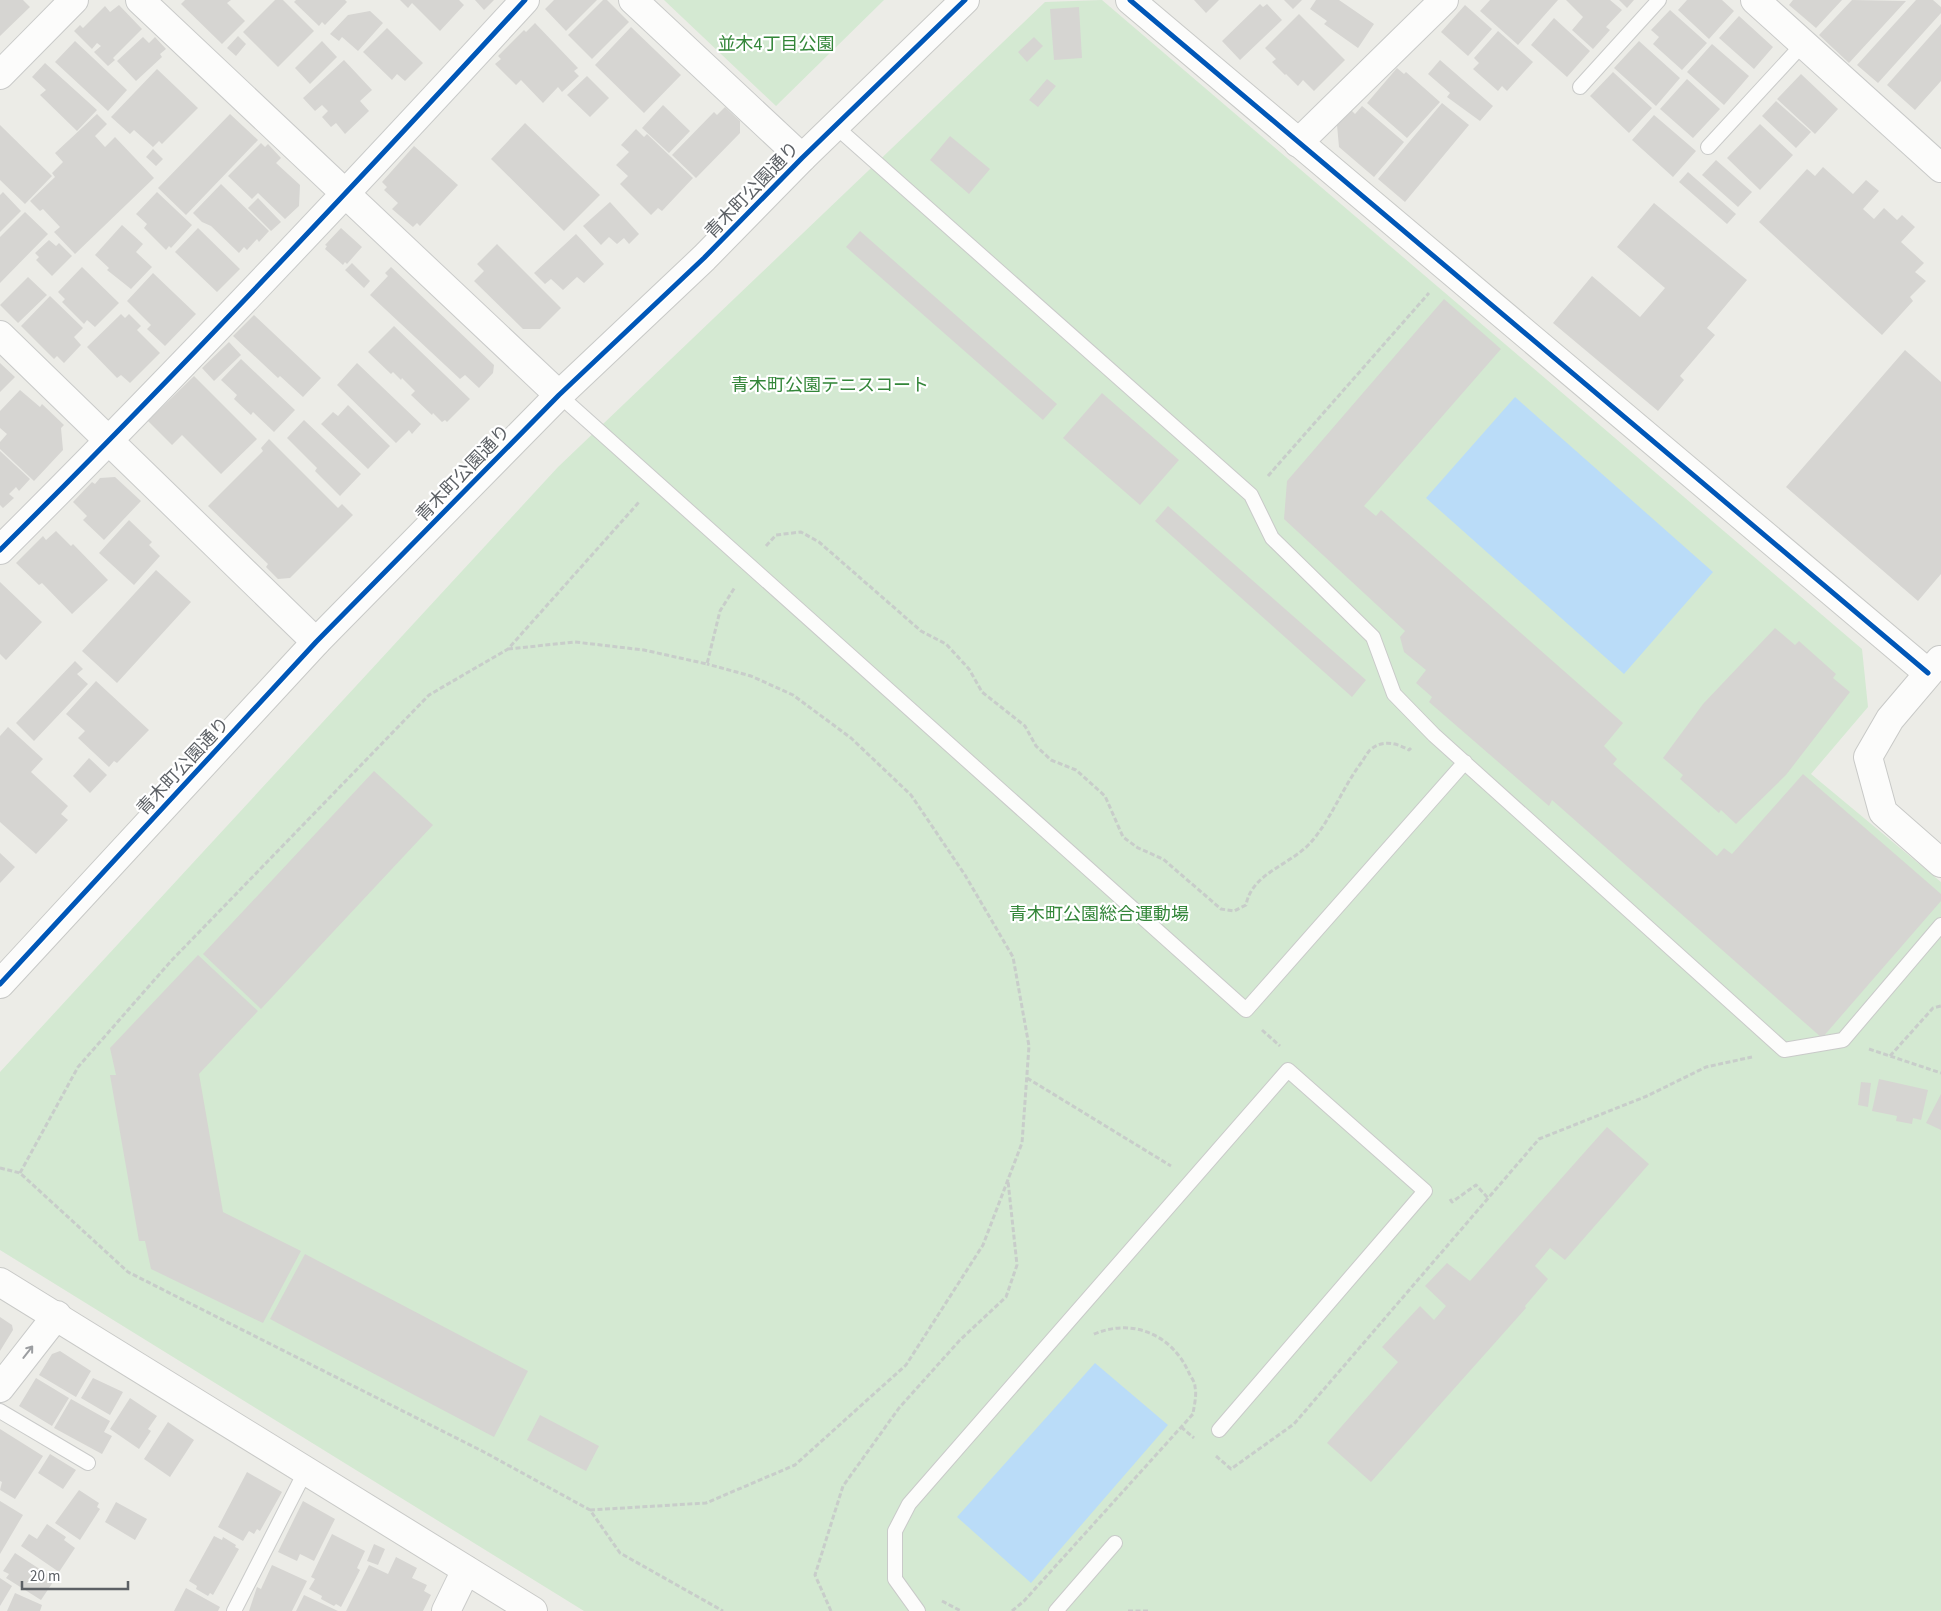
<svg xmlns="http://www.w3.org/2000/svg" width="1941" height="1611" font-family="'Source Sans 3','Noto Sans JP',sans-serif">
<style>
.green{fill:#d4e9d2}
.water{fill:#badcf8}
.building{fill:#d6d5d2}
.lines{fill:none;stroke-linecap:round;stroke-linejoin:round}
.lane-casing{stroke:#c9cac9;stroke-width:16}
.street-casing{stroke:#c9cac9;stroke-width:30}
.secondary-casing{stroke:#c8c9c7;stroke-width:30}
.path{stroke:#c8cdca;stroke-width:3;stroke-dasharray:5 2.5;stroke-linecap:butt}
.lane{stroke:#fcfcfb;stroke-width:14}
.street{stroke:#fcfcfb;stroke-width:28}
.secondary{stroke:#fcfcfb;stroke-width:28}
.cycleway-casing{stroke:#fff;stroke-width:8}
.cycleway{stroke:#0057b8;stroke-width:5}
.oneway{stroke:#9c9ea1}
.labels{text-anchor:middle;stroke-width:4.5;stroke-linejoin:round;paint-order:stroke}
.park-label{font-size:18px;fill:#338639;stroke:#fff}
.street-label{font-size:18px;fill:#5c6065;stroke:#fff}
</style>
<rect width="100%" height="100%" fill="#ecece7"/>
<!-- green -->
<path class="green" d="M664 0H884L776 106Z
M1102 0 1862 649 1868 707 1811 774 1941 882V1611H584L0 1250V1072L558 467 1045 2Z"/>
<!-- water -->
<path class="water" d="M1515 397 1713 572 1624 674 1426 498Z
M1095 1363 1168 1425 1031 1583 957 1517Z"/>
<!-- building -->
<path class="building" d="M0 0H23L30 7 0 36Z
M185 0H231L227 3 245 21 222 44 181 4Z
M275 0H283L314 31 278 67 243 32Z
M296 0H345L347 2 325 25 322 22 319 26 294 2Z
M400 0H459L464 5 440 31 412 3 408 8Z
M475 0H494L484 10Z
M554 0H597L566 31 545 9Z
M603 0H607L629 22 592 59 568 35Z
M1194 0H1219L1206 13Z
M1284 0H1302L1293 9Z
M1316 0H1339L1374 24 1358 48 1324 24 1327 21 1310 9Z
M1490 0H1558L1518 45 1480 11Z
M1566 0H1610L1622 10 1606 27 1610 30 1593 49 1572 30 1583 17Z
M1619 0H1634L1627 8Z
M1687 0H1722L1734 11 1709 39 1678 10Z
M1793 0H1842L1816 28 1789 5Z
M1852 0 1906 1 1849 63 1819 35Z
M1916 0H1933L1941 7V13L1878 83 1857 65Z
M1260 4 1263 7 1267 4 1282 20 1240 60 1222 41Z
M119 5 142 29 113 58 115 60 108 66 94 52 101 46 97 43 92 49 74 31 80 25 83 28 105 6 110 12Z
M1465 5 1492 29 1468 56 1441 32Z
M1079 7 1082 58 1054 60 1050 9Z
M1670 10 1707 43 1682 70 1653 44 1659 37 1651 30Z
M370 11 383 23 358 51 342 37 339 41 330 34 348 15Z
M1299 14 1345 60 1314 91 1303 80 1298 86 1286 74 1285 75 1272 62 1276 59 1265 48Z
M1739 16 1773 47 1754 69 1719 38Z
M1554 18 1590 51 1567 77 1531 45Z
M535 23 578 68 574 71 579 76 562 92 558 87 543 103 521 80 516 85 495 64 501 59 498 56 524 30 526 32Z
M1941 24V81L1915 110 1887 85Z
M631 27 681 75 644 113 595 65Z
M387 28 423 63 405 81 397 74 392 80 363 52Z
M1498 31 1533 62 1507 91 1502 86 1498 91 1473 69 1479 63 1474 58Z
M238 36 246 44 236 56 227 48Z
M143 37 149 43 155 37 166 49 160 54 162 57 136 81 117 61Z
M1034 37 1043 46 1027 62 1018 52Z
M75 41 127 90 108 111 55 62Z
M322 41 337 57 310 84 295 68Z
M1639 41 1680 78 1656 106 1614 68Z
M1712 44 1749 76 1724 105 1687 72Z
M344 60 372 90 360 101 369 111 345 134 336 123 331 127 322 117 328 111 322 105 315 111 303 98Z
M1440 60 1493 106 1480 121 1447 97 1450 93 1428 74Z
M45 63 97 110 77 131 40 95 46 90 32 77Z
M1397 68 1404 74 1406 72 1440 102 1407 138 1367 103Z
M157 69 198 108 162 144 159 141 153 147 134 130 130 134 111 117Z
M1613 72 1652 108 1629 133 1590 96Z
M1801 74 1838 109 1815 134 1777 99Z
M587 76 609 98 590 117 567 95Z
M1047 79 1056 86 1038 107 1029 100Z
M1687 79 1720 109 1693 138 1660 109Z
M1776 101 1811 132 1796 148 1762 116Z
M1442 103 1469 125 1405 202 1378 179Z
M663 105 690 131 669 153 642 128Z
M1362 106 1404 142 1374 177 1339 147 1337 125 1351 110 1355 114Z
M725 107 740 121V133L696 178 672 155 714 112 717 115Z
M97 114 107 124 95 136 105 147 115 137 154 178 75 254 54 232 60 227 43 209 40 211 30 201 55 177 52 173 63 162 55 153Z
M230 114 258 140 186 215 158 188Z
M1654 115 1696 151 1673 177 1632 140Z
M525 123 600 195 564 231 491 159Z
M1760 124 1793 155 1760 190 1727 158Z
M0 125 52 176 25 204 0 180Z
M636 129 644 137 647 134 693 178 662 211 658 208 651 215 620 184 628 176 616 165 629 152 621 145Z
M950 136 990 169 969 194 930 160Z
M261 143 265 147 268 144 281 158 276 163 300 185 299 206 285 219 258 193 252 199 228 176Z
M414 146 458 185 420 226 417 223 413 227 392 209 398 203 384 190 387 187 382 182Z
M153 149 163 159 156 166 146 157Z
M1716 160 1752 192 1738 207 1702 175Z
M1823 167 1853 194 1866 180 1879 191 1863 209 1874 219 1884 208 1897 220 1902 215 1915 227 1901 242 1924 263 1915 272 1926 281 1910 297 1913 301 1882 335 1759 222 1807 169 1815 176Z
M1688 172 1736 214 1727 224 1679 182Z
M221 184 269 231 259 242 257 239 247 250 244 247 239 253 211 226 202 222 193 213Z
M3 192 21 211 0 232V195Z
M157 192 192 225 171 248 169 246 166 250 144 228 147 224 136 214Z
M258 198 281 222 271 231 248 208Z
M610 202 639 234 629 244 624 238 617 244 609 237 601 245 583 226Z
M1654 203 1747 280 1707 328 1715 335 1680 376 1684 380 1658 411 1553 323 1592 276 1640 317 1665 288 1617 247Z
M25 212 48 234 0 283V237Z
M122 225 143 244 136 252 152 267 131 289 107 270 109 268 95 255Z
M198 228 240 269 217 292 175 252Z
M341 228 362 247 347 264 345 262 343 265 325 249 327 246 325 245Z
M860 231 1057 404 1043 420 846 247Z
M576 234 604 264 584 283 577 277 563 290 551 279 545 284 534 273Z
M49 240 56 246 59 243 72 256 52 276 36 260 39 257 35 253Z
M497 244 561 308 540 329H523L474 281 484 271 477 264Z
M352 263 370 281 364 288 345 270Z
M82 267 119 303 95 327 87 320 84 324 62 302 65 299 58 292Z
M391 267 494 365 493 373 479 388 465 375 460 379 370 295 388 276 385 273Z
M153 273 196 314 165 346 147 329 151 325 127 301Z
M28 277 47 295 18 323 0 305Z
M50 296 83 328 74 337 81 345 64 363 57 356 54 359 21 326Z
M1444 299 1501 349 1364 506 1376 516 1381 510 1623 723 1604 746 1617 759 1613 764 1717 856 1724 848 1732 854 1803 774 1941 894V901L1822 1038 1552 800 1549 806 1429 702 1432 697 1416 683 1426 670 1404 652 1400 637 1405 631 1284 519 1287 481Z
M121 314 125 318 129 314 141 326 137 330 160 353 130 383 121 375 117 378 87 347Z
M254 315 321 378 303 397 280 376 278 378 233 336Z
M394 326 470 399 447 422 445 420 442 422 433 413 432 415 411 395 415 391 402 378 401 380 393 372 391 374 368 352Z
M229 342 241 355 214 381 202 368Z
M1905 350 1941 382V574L1918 601 1786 487Z
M241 359 295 410 274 432 253 412 251 415 234 399 237 395 221 380Z
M0 363 15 377 0 392Z
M357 363 421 424 412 434 409 430 396 443 337 385Z
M194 376 257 439 221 474 182 435 172 445 148 421Z
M20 390 40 407 42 404 64 425 61 428 63 450 34 481 0 449V442L7 434 0 428V411Z
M1102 393 1179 460 1140 505 1063 438Z
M348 405 390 446 368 469 321 424 333 412 338 416Z
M304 420 361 474 340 496 315 471 317 468 287 438Z
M269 439 338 508 342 504 353 515 290 578 278 579 266 567 268 564 208 506 263 451 261 448Z
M0 451 30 479 19 491 16 487 9 494 14 498 3 508 0 505Z
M115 477 141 501 104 540 83 520 87 516 73 502 92 482 95 484 100 478Z
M1168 506 1366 680 1352 697 1155 521Z
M129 520 152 542 149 545 160 556 134 585 99 553Z
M56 531 71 546 73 544 108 580 72 614 42 583 39 585 16 563 43 536 46 540Z
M156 570 191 602 117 683 82 651Z
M0 582 42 622 6 660 0 654Z
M1775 628 1795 645 1799 641 1836 674 1833 678 1850 692 1786 775 1736 824 1721 810 1719 813 1680 779 1683 775 1663 758 1703 704Z
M75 661 83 669 77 674 88 684 34 741 16 723Z
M96 681 149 730 117 763 114 761 109 767 78 738 85 731 66 714Z
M8 727 43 759 31 772 68 806 61 814 68 820 36 854 0 822V736Z
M89 758 107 775 90 793 73 776Z
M374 771 433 825 261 1009 203 954Z
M0 853 15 867 0 883Z
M198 955 258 1011 199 1074 223 1212 301 1251 263 1323 151 1269 145 1241H139L110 1075H116L110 1048Z
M1879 1079 1928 1090 1921 1120 1913 1118 1912 1124 1896 1121 1897 1116 1872 1111Z
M1861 1082 1871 1083 1868 1107 1858 1105Z
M1941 1094V1130L1926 1123Z
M1607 1127 1649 1164 1565 1260 1550 1248 1535 1266 1548 1279 1525 1306 1526 1308 1371 1482 1327 1443 1398 1362 1382 1347 1420 1306 1434 1320 1446 1306 1425 1286 1447 1263 1470 1281Z
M305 1254 528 1371 494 1437 270 1319Z
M0 1317 12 1325 13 1330 0 1351Z
M60 1351 91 1371 76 1397 39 1375 52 1354Z
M36 1378 69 1398 52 1426 19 1406Z
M93 1378 123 1392 110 1415 81 1398Z
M130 1398 157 1416 148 1429 151 1431 139 1449 110 1429Z
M71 1399 110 1421 104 1432 112 1436 102 1454 54 1428Z
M540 1415 599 1446 586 1471 527 1440Z
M168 1422 194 1440 170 1477 144 1459Z
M0 1429 43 1456 15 1499 0 1490 2 1482 0 1481Z
M50 1454 76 1470 63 1489 38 1473Z
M247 1472 282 1492 260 1531 257 1529 254 1534 249 1531 243 1541 218 1527Z
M79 1490 99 1503 97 1507 100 1509 80 1540 55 1523Z
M0 1501 23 1515 0 1554Z
M303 1501 335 1519 314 1561 300 1554 297 1561 278 1552Z
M116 1502 147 1519 135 1540 105 1522Z
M47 1524 66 1537 64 1540 75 1548 59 1572 21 1546 29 1534 37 1539Z
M332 1534 365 1551 357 1568 360 1570 341 1607 336 1604 334 1606 321 1599 322 1596 309 1589 315 1579 311 1577Z
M214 1536 222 1540 223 1537 236 1545 235 1547 239 1549 213 1595 210 1593 208 1596 196 1589 197 1586 189 1581Z
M374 1544 385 1549 378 1565 367 1561Z
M15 1553 55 1579 41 1600 6 1578 9 1574 3 1571Z
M396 1557 417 1568 412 1578 427 1585 424 1591 431 1595 423 1611H346L369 1565 388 1574Z
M272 1565 307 1581 292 1611H249L257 1587 261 1589Z
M0 1578 12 1586 0 1606Z
M186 1588 220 1607 218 1611H174Z
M15 1593 42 1605 40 1611H7Z
M304 1595 338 1611H296Z"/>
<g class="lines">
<defs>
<path id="lane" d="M1580 87 1659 0
M835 126 1251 495 1272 538 1373 637 1394 694 1434 735 1784 1050 1843 1040 1941 925
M1708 147 1803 44
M559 395 1246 1010 1465 762
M0 1411 88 1463
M234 1611 306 1470
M918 1611 895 1579V1531L909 1504 1288 1070 1425 1191 1219 1430
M1056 1611 1115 1543"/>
<path id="street" d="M140 0 559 395
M633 0 802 158
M1755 0 1941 168
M0 75 74 0
M1298 143 1444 0
M0 335 316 642
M0 550C180 371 353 187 525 0
M0 1388 57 1315
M446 1611 466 1570"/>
<path id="secondary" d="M1130 0 1928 673
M1940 660 1890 719 1868 757 1883 812 1941 863
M0 984 316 642 559 395 704 258 802 158 965 0
M0 1282 533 1611"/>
</defs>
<!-- lane casing -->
<use href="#lane" class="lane-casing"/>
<!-- street casing -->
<use href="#street" class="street-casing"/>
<!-- secondary casing -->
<use href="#secondary" class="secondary-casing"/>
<!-- path -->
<path class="path" d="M1268 476 1429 293
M766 546 776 535 801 532 819 542 921 631 946 644 969 669 982 692 1025 726 1036 746 1051 760 1076 770 1105 796 1123 837 1138 848 1163 859 1221 909 1234 911 1246 905C1252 872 1292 865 1312 841 1331 819 1343 787 1361 763 1364 759 1367 753 1370 750 1383 739 1396 743 1409 750L1411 748
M508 649 575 642 644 650 707 664 720 611 735 587
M1262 1030 1280 1046
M1869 1049 1941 1073
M1890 1056 1933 1008 1941 1006
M1027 1078 1171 1166
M0 1168 20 1173 128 1272 484 1452 590 1510 620 1553 723 1611
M20 1173 78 1067 171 961 429 695 508 649 640 501
M1450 1199 1452 1202 1476 1185 1488 1198
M1181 1427 1194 1438
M1216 1456 1231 1469 1294 1424 1539 1139 1647 1096 1706 1067 1752 1057
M590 1510 706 1503 795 1465 906 1365 983 1245 1022 1143 1029 1046 1013 957 965 875 911 795 851 738 793 695 751 676 707 664
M942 1601 961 1611
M831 1611 815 1575 843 1486 899 1408 960 1340 1006 1297 1017 1265 1008 1181
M1012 1611 1024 1601 1193 1414C1194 1406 1197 1395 1195 1387 1195 1382 1191 1377 1189 1373 1172 1334 1131 1317 1092 1335
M1128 1611H1148"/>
<!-- lane -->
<use href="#lane" class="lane"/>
<!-- street -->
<use href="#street" class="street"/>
<!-- secondary -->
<use href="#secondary" class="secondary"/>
<defs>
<path id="cycleway" d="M1130 0 1928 673
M0 550C180 371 353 187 525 0
M0 984 316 642 559 395 704 258 802 158 965 0"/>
</defs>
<!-- cycleway casing -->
<use href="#cycleway" class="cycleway-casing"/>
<!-- cycleway -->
<use href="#cycleway" class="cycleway"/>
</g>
<!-- one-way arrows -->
<defs><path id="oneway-shaft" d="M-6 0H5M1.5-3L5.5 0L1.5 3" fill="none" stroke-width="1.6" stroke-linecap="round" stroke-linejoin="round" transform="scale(1.25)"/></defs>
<use class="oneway" href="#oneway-shaft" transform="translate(28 1352) rotate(-52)"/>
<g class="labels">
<!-- park labels -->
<g class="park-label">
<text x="776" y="50">並木4丁目公園</text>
<text x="830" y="391">青木町公園テニスコート</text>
<text x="1099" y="920">青木町公園総合運動場</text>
</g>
<!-- street labels -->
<g class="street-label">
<text transform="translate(752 190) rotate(-46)" y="6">青木町公園通り</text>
<text transform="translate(463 473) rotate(-46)" y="6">青木町公園通り</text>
<text transform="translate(183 766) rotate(-47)" y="6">青木町公園通り</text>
</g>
</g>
<!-- scale -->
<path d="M22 1581v8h106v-8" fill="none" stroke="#5c6065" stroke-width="2.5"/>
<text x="30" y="1581" font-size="15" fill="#5c6065" stroke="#ffffff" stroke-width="4" paint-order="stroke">20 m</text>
</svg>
